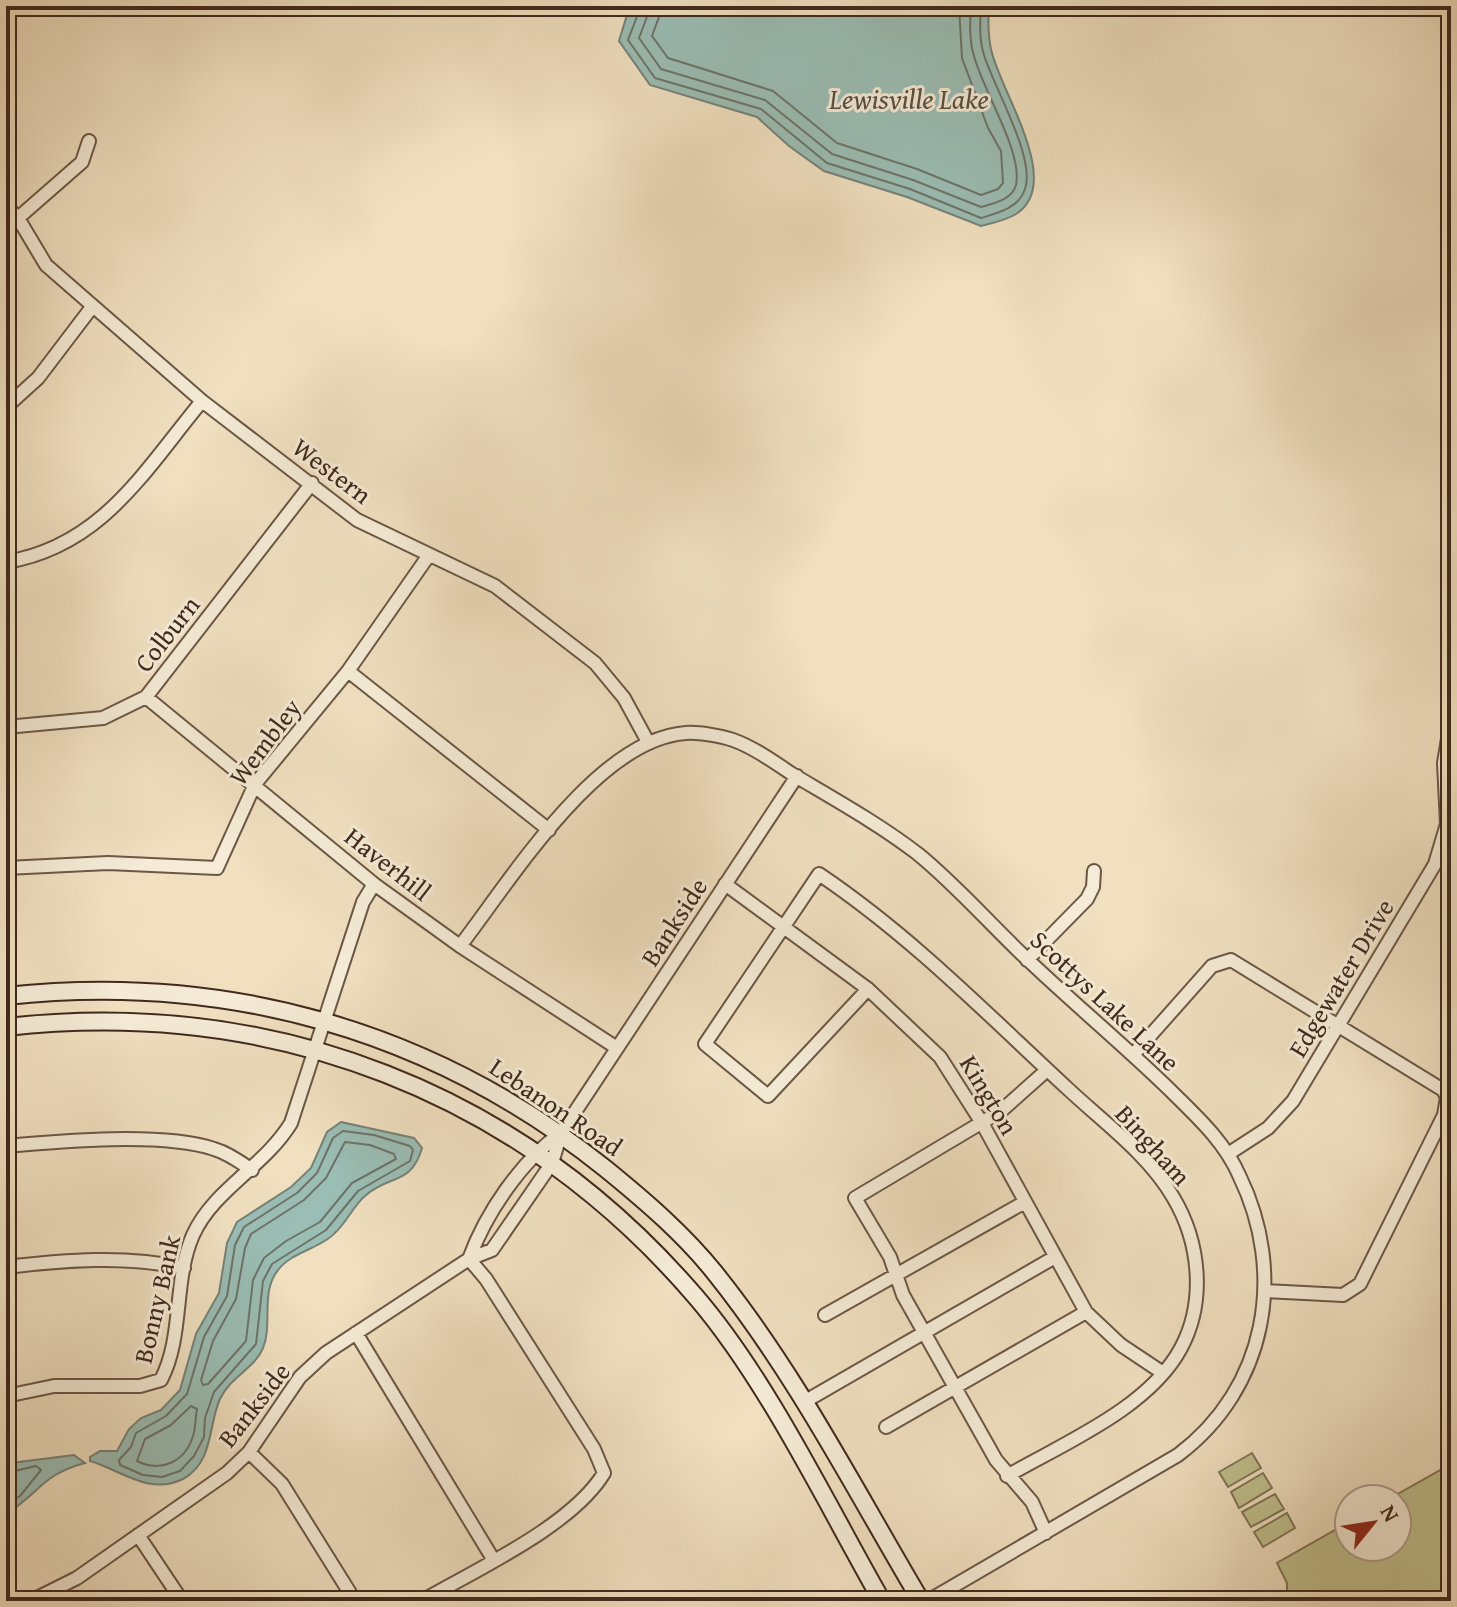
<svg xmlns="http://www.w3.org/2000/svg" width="1457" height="1607" font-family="'Gentium Book Plus',serif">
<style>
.green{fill:#c0c18e;stroke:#807556;stroke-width:2}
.water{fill:#9abdb4;stroke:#768278;stroke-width:2}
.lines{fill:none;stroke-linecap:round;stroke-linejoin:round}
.shore{stroke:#6d7368;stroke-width:2}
.street-casing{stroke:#6c5746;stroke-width:16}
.secondary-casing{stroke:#40291d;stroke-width:20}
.street{stroke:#f5ebd6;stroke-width:12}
.secondary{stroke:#f5ebd6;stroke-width:16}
.labels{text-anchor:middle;stroke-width:6;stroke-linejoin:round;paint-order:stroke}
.street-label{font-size:26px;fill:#40291d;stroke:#f5ebd6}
.water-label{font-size:28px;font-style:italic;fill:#564e43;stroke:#f5ebd6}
</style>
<rect width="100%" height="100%" fill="#f0e0c0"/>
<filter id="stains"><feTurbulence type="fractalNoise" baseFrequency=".0025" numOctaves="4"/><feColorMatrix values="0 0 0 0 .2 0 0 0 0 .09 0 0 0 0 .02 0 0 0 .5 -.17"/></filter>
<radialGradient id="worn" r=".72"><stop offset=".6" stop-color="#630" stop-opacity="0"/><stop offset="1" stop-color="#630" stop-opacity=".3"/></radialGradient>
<!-- green -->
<path class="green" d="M1252 1453 1261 1468 1228 1487 1219 1472Z
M1451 1464V1601H1287V1583L1277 1563 1349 1522V1547H1397V1499H1389Z
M1263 1473 1272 1488 1239 1508 1231 1492Z
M1275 1494 1284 1509 1251 1527 1242 1512Z
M1287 1513 1295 1528 1263 1547 1254 1532Z"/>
<!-- water -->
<path class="water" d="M635 6H989C988 20 988 35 991 49 999 90 1065 183 1016 214 1007 220 992 223 981 226L907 197 824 171 789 146 757 117 650 85 619 41 626 18Z
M341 1122 414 1138 422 1148C411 1186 389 1174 365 1196 351 1208 345 1227 329 1238 313 1250 290 1254 278 1270 260 1292 273 1324 263 1348 255 1368 230 1377 220 1399 208 1425 214 1462 183 1479 149 1496 121 1470 90 1461V1457L100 1451H117L129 1429 141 1418 161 1410 180 1390 196 1334 219 1293 227 1243 237 1222 291 1187 311 1168 327 1132Z
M74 1455 85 1463C41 1475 41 1492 6 1514V1468L11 1463Z"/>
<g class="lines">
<!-- shore -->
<path class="shore" d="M641 6 628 40 655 78 761 109 827 163 910 189 981 218C998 213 1019 208 1025 189 1036 158 994 88 984 55 979 40 980 22 981 6
M651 6 639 38 661 69 765 100 832 154 913 180 981 207C994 203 1012 200 1016 185 1023 152 983 91 974 56 969 40 970 22 971 6
M663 6 652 36 668 58 773 91 837 143 917 169 981 195 998 189 1003 183 1001 151 988 128 962 58 959 6
M343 1131 374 1135 410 1146 413 1150 410 1161 358 1191 326 1230 272 1264 263 1281 256 1344 214 1392 205 1418 204 1437 194 1456 180 1471 162 1477 143 1475 120 1465 119 1460 131 1447 136 1433 166 1416 187 1394 204 1337 227 1296 235 1245 244 1227 297 1193 317 1173 333 1138Z
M345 1142 370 1145 394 1154 396 1159 352 1183 320 1222 286 1241 264 1258 253 1280 246 1341 208 1384 203 1385 201 1380 213 1341 236 1299 245 1248 251 1234 304 1200 326 1178Z
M191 1406 197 1409C195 1418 196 1427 193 1436 185 1462 161 1473 137 1461L145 1439 171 1425Z
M6 1473 36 1466 41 1470 20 1496 6 1504"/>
<defs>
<path id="street" d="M6 206 18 218 46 265 202 401 357 520 495 586 595 663 624 698 648 742
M18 218 82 162 89 141
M6 407 38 378 92 307
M6 562C102 546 144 471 202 401
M348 671 549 830
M146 697 374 884 460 946 617 1048
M6 727 103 718 146 697 312 483
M6 868 108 863 217 868 255 784 348 671 429 555
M725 884 868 989 940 1057 982 1123 1086 1312 1121 1345 1163 1373
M460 946C511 880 597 739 686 733 699 732 721 736 733 740 753 747 774 762 792 774 834 799 879 824 918 854 956 885 990 924 1026 958 1073 1003 1124 1045 1171 1091 1197 1117 1224 1141 1239 1175 1287 1273 1267 1388 1178 1455L928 1601
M1027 960 1087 899 1093 887 1094 871
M868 989 768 1096 705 1044 819 874C911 936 986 1013 1067 1088 1102 1121 1148 1154 1173 1197 1200 1242 1206 1301 1181 1348 1149 1408 1064 1443 1007 1476
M1133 1055 1212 966 1231 960 1443 1090 1447 1097 1444 1115 1360 1284 1343 1295 1265 1291
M6 1146C62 1141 162 1132 214 1149 228 1153 240 1162 252 1170
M1228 1154 1268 1128 1293 1101 1435 864 1447 824 1444 763 1451 720
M469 1259C486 1213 521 1161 561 1133
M6 1267C66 1260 125 1255 184 1268
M825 1315 1025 1202
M356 1333 493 1559
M6 1396 54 1386H140L161 1380C184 1336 173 1280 193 1235 214 1189 264 1167 291 1123L363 902 374 884
M804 1402 1055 1257
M886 1427 1086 1312
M249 1452 282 1484 355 1601
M1046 1533 1032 1502 996 1460 903 1295 890 1257 855 1198 1001 1111 1047 1070
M138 1535 182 1601
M31 1601 77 1578 227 1473 249 1452 300 1377 326 1353 469 1259 492 1250 552 1163 561 1133 797 776
M422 1601C477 1569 572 1526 604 1473L594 1449 486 1279 469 1259"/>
<path id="secondary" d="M6 996C226 972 433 1030 606 1169 644 1200 684 1234 715 1273 796 1374 855 1490 921 1601
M6 1027C274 997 520 1092 696 1297 768 1381 827 1505 882 1601"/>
</defs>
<!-- street casing -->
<use href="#street" class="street-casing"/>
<!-- secondary casing -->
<use href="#secondary" class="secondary-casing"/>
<!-- street -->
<use href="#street" class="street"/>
<!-- secondary -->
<use href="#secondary" class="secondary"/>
</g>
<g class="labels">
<!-- street labels -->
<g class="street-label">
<text transform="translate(332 471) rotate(37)" y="9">Western</text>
<text transform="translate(167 634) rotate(-52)" y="9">Colburn</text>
<text transform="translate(265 742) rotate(-53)" y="9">Wembley</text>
<text transform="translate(388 864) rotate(38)" y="9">Haverhill</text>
<text transform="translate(674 922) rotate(-57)" y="9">Bankside</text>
<text transform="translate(1341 978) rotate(-59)" y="9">Edgewater Drive</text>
<text transform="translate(1105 1001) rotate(43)" y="9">Scottys Lake Lane</text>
<text transform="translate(989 1095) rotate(59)" y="9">Kington</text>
<text transform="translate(556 1107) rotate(34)" y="9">Lebanon Road</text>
<text transform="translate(1153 1145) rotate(48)" y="9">Bingham</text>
<text transform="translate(157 1299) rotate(-77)" y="9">Bonny Bank</text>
<text transform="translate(254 1405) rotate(-52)" y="9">Bankside</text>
</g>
<!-- water labels -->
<g class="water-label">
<text x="909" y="109">Lewisville Lake</text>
</g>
</g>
<!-- margin -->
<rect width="1457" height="1607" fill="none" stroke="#f0e0c0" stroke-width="32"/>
<rect x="8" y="8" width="1441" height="1591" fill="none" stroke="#40291d" stroke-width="4"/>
<rect x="16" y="16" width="1425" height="1575" fill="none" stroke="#40291d" stroke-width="2"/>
<!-- north arrow -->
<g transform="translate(1373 1523) rotate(60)"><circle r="38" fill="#f5ebd6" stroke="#ad9d8c" stroke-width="2"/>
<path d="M0-6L14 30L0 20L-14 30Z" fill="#8f2418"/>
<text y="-12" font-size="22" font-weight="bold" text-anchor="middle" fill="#40291d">N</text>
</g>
<rect width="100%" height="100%" filter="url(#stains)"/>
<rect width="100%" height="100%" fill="url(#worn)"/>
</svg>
